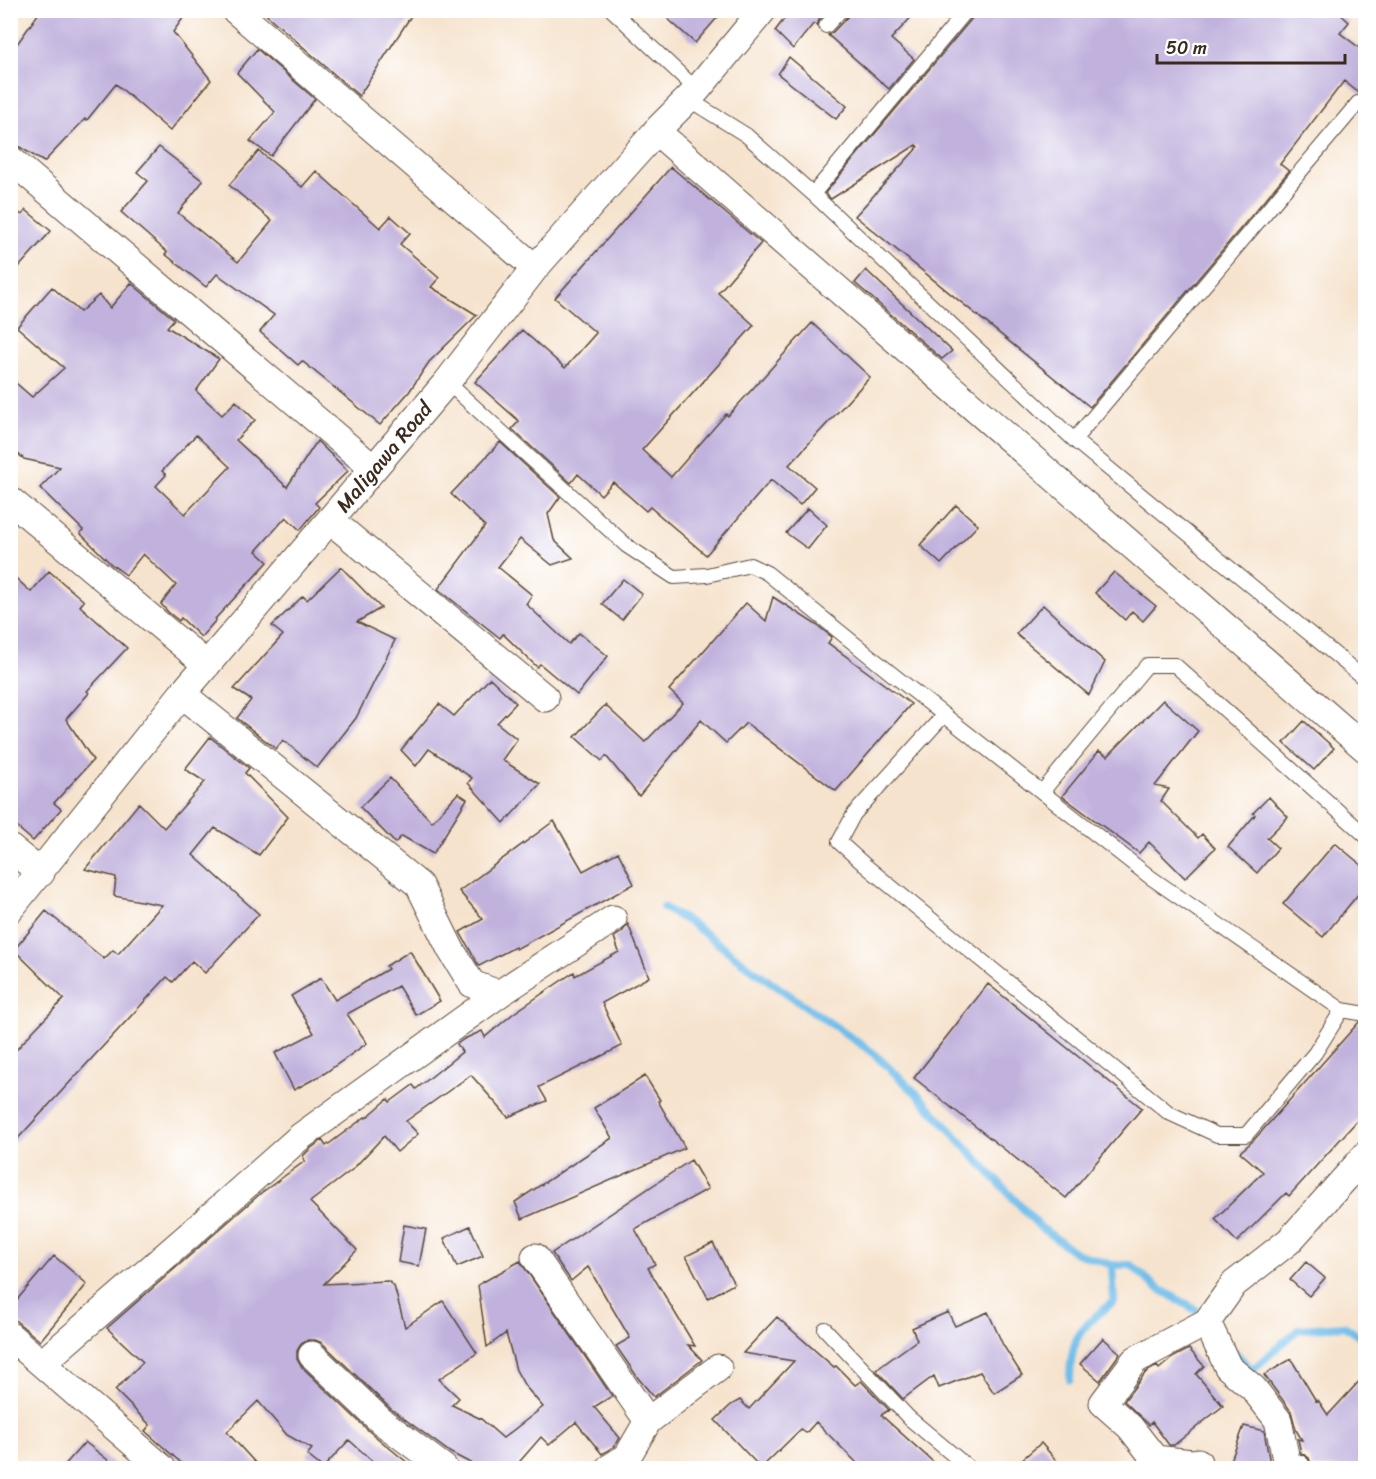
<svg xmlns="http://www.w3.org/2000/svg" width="1376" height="1479" font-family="Sriracha,sans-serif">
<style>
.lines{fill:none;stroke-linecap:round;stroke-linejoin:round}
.stream{stroke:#70bdea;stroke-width:8}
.building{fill:#c1b2dd;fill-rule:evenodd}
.lane-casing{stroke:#574638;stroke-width:16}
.street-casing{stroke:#574638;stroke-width:29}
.lane{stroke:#fff;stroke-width:14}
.street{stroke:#fff;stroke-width:27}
.labels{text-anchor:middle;stroke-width:4.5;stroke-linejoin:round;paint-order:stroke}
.street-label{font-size:21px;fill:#3b2a1e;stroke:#fff}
</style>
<rect width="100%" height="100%" fill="#fff"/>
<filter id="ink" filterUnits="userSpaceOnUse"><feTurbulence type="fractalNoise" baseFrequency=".0167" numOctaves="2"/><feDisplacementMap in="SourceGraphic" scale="12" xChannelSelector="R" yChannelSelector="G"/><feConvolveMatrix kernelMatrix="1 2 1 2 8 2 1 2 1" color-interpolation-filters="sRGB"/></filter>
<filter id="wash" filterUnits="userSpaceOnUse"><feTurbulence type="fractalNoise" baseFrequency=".008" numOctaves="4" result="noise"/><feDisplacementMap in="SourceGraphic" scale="24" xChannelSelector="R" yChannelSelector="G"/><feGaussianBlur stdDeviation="1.35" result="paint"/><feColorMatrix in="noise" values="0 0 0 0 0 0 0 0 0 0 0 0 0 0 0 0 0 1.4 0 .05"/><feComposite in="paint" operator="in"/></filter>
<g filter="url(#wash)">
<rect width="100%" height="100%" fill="#f6e3cd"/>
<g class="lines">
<!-- stream -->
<path class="stream" d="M664 908 691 923 752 969 872 1052 918 1095 1040 1227 1076 1253 1112 1265
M1232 1349 1252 1370 1299 1329 1344 1326 1366 1341
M1070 1379C1071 1333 1081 1329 1114 1301L1112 1265H1131L1156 1287 1196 1310"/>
</g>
<g id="blocks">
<!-- building -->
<path class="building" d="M41 10H189L173 32 211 80 170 131 116 84 87 120 85 119 44 162 10 141V54Z
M261 10H415L359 96Z
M658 10H724L695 43Z
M791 10H828L819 20 817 26 814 23 793 49 775 31Z
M850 10H918L891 39 914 59 889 89 828 35 833 32 848 16Z
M976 10H1336L1349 22 1340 33 1365 52V98L1344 81 1280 164 1289 171 1090 407 855 216 918 147 916 145 831 199 825 193 974 16Z
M257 49 315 99 271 156 250 141 275 112 237 73Z
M789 57 847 106 836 119 778 74Z
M159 147 203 181 178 213 238 262 272 221 229 185 259 151 302 187 316 171 380 228 391 216 410 233 400 244 439 278 431 287 477 315 429 362 409 392 380 425 302 361 298 365 260 332 274 315 217 274 206 287 165 254 167 252 121 212 148 181 137 172Z
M671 167 761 243 718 293 754 325 642 450 671 477 726 414 728 416 812 323 870 377 789 465 815 487 800 505 771 480 706 555 650 507 646 511 613 482 601 495 578 474 571 483 512 429 519 421 475 382 522 330 565 368 596 333 555 298Z
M10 206 22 215 26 210 51 231 10 277Z
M866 270 952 351 942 359 855 283Z
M131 283 174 319 167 327 219 359 196 391 222 415 236 401 255 420 236 440 287 487 317 441 348 471 315 503 319 507 300 530 286 517 256 551 268 562 215 619 216 620 201 637 181 618 179 621 168 612 161 604 176 585 143 554 126 575 111 564 80 533 83 530 40 488 60 467 24 459 10 447V378L32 397 64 368 17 327 52 287 80 312 99 295 110 308ZM196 435 230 467 185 514 156 486 166 475 162 471Z
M500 442 560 497 548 514 554 540 573 558 552 565 520 539 498 567 532 595 526 604 569 644 579 633 608 656 577 695 540 664 537 667 503 634 500 638 438 589 485 526 451 494Z
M956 505 978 525 941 564 920 545Z
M808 508 827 525 808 549 786 533Z
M341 567 381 608 357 622 395 640 356 718 317 768 283 740 276 749 237 718 251 700 234 689 283 635 272 626 303 596 307 600Z
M49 571 84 601 80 606 127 648 87 691 89 693 66 719 93 760 54 803 61 809 33 841 10 821V573L31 592Z
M1114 572 1156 606 1143 621 1132 611 1125 620 1095 593Z
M623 579 642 594 622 620 602 604Z
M773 597 818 626 832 637 828 643 911 704 836 791 746 723 726 743 701 720 639 796 606 756 602 761 575 737 605 705 645 742 683 703 669 690 746 603 766 621Z
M1043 605 1105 662 1089 695 1016 634Z
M490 678 516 703 497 723 517 739 502 760 540 784 504 823 468 783 472 778 429 749 416 766 401 750 439 704 454 716Z
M1163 700 1198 731 1155 786 1169 789 1161 801 1198 838 1202 834 1215 848 1185 878 1149 842 1139 853 1062 796 1099 751 1108 756Z
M1304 721 1334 748 1314 770 1284 743Z
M210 737 249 768 245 773 288 817 259 855 215 828 193 855 259 914 205 973 192 961 173 982 167 977 10 1147V1057L33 1031 64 999 14 950 46 911 104 959 113 950 118 954 162 905 114 896 116 877 85 869 139 803 164 828 205 782 185 769Z
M390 778 432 822 458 793 467 799 433 854 402 836 395 843 360 807Z
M1269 797 1288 817 1267 838 1278 848 1257 873 1228 847 1255 815 1253 813Z
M554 821 583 871 618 852 634 884 516 949 515 947 479 966 460 932 483 919 459 891Z
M1335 843 1365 868V886L1323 937 1283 904Z
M628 924 649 977 602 1003 622 1046 539 1087 547 1101 508 1117 471 1075 406 1121 418 1134 397 1152 384 1136 353 1169 310 1202 357 1250 324 1284 388 1281 394 1286 405 1327 443 1301 477 1353 439 1379 459 1398 452 1405 481 1419 503 1438 543 1407 525 1386 516 1370 506 1333 487 1347 478 1285 520 1261 612 1396 594 1407 620 1438 615 1446 602 1454 576 1422 549 1445 541 1437 514 1468H480L451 1453 391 1409 322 1343 315 1340H308L301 1344 297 1351V1359L301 1366 370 1432 414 1468H380L349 1440 323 1468 307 1455 312 1449 287 1435 258 1401 227 1432 260 1468H187L145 1431 150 1425 115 1390 143 1362 107 1328 261 1193 305 1161 303 1156 310 1149 322 1140 326 1146 365 1117 366 1118 388 1099 390 1102 413 1085 416 1089 462 1052 457 1044 464 1039 482 1031 485 1037 514 1013 574 972 575 976 619 952 614 937 622 932Z
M410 951 440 1001 416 1015 398 986 347 1014 367 1043 325 1073 294 1090 275 1053 314 1033 291 996 321 978 335 1000 388 969 386 966Z
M988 984 1142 1108 1066 1198 914 1078Z
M1359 1022 1365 1023V1112L1289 1196 1286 1193 1237 1242 1215 1219 1263 1172 1240 1152 1253 1141Z
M645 1076 660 1100 658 1101 685 1148 522 1219 515 1202 612 1138 594 1108Z
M691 1160 708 1189 635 1229 655 1264 648 1268 695 1346 688 1345 702 1360 654 1397 638 1378 616 1346 630 1338 588 1267 571 1281 552 1253Z
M404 1225 426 1229 419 1266 398 1262Z
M470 1226 483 1256 457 1267 444 1238Z
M713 1243 734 1284 708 1298 686 1256Z
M54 1256 87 1284 40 1341 10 1316V1308Z
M1306 1262 1325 1278 1309 1296 1290 1280Z
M948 1312 955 1326 988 1312 1003 1345 1022 1375 994 1393 980 1372 939 1388 934 1376 903 1399 876 1370 917 1340 912 1328Z
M777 1317 834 1367 836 1366 855 1385 861 1381 889 1410 881 1415 940 1468H862L816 1422 806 1433 801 1429 761 1468 715 1420 731 1405 740 1400 749 1409 794 1361 743 1353Z
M1103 1338 1120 1353 1100 1381 1080 1364Z
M1189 1349 1204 1366 1196 1374 1223 1406 1174 1445H1169L1152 1422 1149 1425 1124 1401 1146 1372 1157 1366 1159 1369 1172 1358Z
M1291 1359 1316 1401 1318 1400 1328 1415 1365 1375V1468H1312L1309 1458 1301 1453 1298 1439 1302 1440 1296 1430 1291 1411 1264 1375Z
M1244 1426 1264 1431 1269 1458 1267 1468H1243L1230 1463Z
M85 1442 118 1468H62Z
M1041 1443 1063 1468H1012Z"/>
</g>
</g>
<g filter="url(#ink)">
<use href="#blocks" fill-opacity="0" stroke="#574638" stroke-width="1.5"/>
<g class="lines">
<defs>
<path id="lane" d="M612 10 697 90
M826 26 841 10
M688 99 746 135 813 194 1074 440 1366 680
M813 194 967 10
M447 382 627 546 674 577 707 575 750 565 767 573 892 674 1150 877 1342 1010 1366 1014
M1074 440 1358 103
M944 715 854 814 839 842 867 867 1169 1113 1217 1135H1246L1315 1053 1342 1010
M1042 792 1147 665H1175L1366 836
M825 1329 909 1418 969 1468"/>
<path id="street" d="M235 10 535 268
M656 131 1366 749
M10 159 373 468
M10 500 207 665
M330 520 545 698
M182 694 419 885 451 950 472 984 499 994
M10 848 41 873
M10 909 182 694 447 382 535 268 660 127 697 90 763 10
M535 1257 648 1421
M1207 1322 1228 1367 1253 1388 1278 1420 1287 1465 1297 1468
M10 1336 162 1468
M312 1355 381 1421 444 1468
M42 1363 201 1225 300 1137 499 994 613 919
M609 1468 627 1457 648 1421 718 1368
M1195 1468 1198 1462 1192 1463 1155 1459 1130 1427 1103 1403 1135 1360 1207 1322 1234 1284 1289 1241 1366 1155"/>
</defs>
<!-- lane casing -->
<use href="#lane" class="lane-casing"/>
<!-- street casing -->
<use href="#street" class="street-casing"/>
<!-- lane -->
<use href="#lane" class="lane"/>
<!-- street -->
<use href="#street" class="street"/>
</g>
</g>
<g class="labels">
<!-- street labels -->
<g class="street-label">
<text transform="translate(384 457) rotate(-50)" y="7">Maligawa Road</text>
</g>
</g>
<!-- margin -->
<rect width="1376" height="1479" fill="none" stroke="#fff" stroke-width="36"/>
<!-- scale -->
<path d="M1157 54v9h188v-9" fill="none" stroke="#3b2a1e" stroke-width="3"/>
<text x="1166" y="54" font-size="18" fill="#3b2a1e" stroke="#ffffff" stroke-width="4.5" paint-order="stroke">50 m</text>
</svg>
